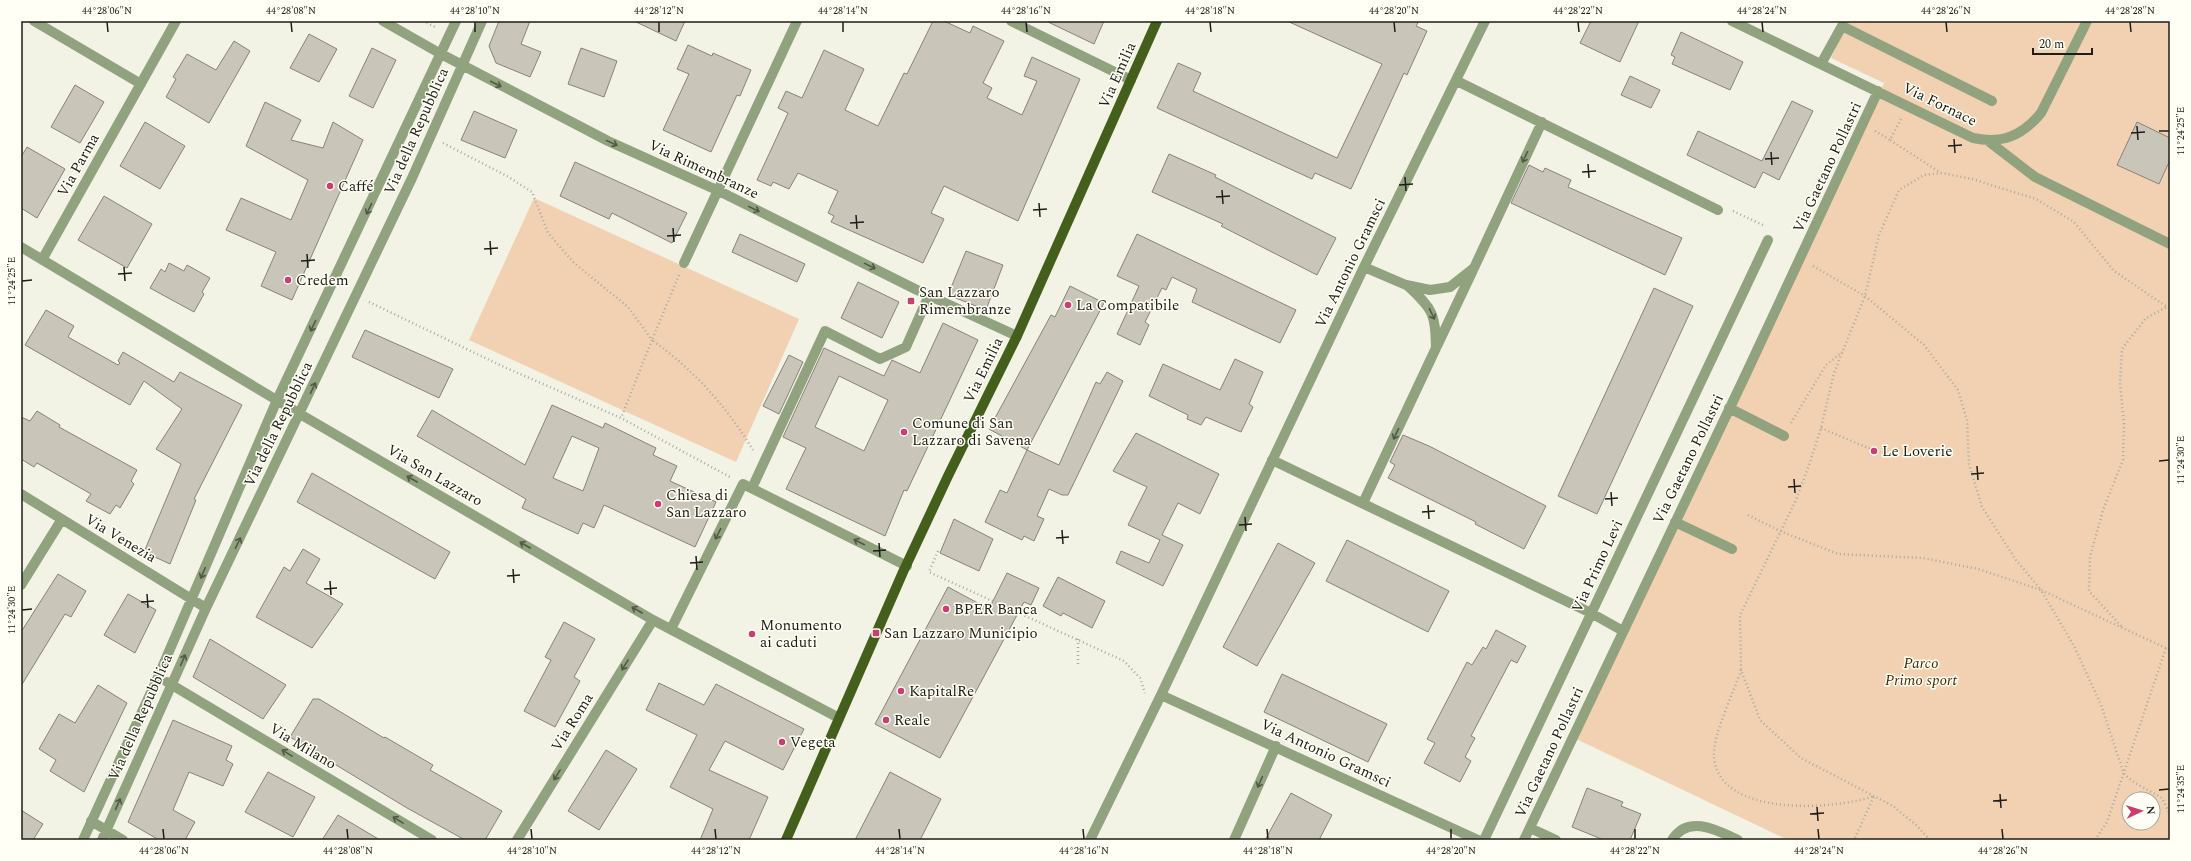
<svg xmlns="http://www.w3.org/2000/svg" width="2191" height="861" font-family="Spectral,serif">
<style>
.green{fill:#f2d1b2;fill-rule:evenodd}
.building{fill:#cac5b9;stroke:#888379;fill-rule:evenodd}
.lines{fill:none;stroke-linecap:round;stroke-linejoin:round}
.path{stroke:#aaaaa0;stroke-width:2.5;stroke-dasharray:1 3;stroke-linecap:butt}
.minor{stroke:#91a27f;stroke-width:10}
.major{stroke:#445f1b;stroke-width:10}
.oneway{stroke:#525947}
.ticks{fill:none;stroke:#1e1e19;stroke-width:1.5}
.poi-dot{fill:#ca3e71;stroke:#fffff5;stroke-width:1.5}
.labels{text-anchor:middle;stroke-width:3;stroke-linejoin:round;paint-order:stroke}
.street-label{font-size:15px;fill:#1e1e19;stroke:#fffff5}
.poi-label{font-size:15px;fill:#1e1e19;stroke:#fffff5;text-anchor:start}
.park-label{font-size:15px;font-style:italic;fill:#4a2900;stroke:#fffff5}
.neatline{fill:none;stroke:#1e1e19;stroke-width:1.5}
.ticks-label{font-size:10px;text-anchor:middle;fill:#1e1e19}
</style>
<rect width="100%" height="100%" fill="#f2f2e5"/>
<!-- green -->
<path class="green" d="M1848 21H2170V840H1788L1572 737 1884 83 1831 58ZM2129 799H2153V823H2129Z
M534 198 799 319 736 462 469 340Z"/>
<!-- building -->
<path class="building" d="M499 21H530L521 44 541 52 530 77 496 63 489 46Z
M634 21H685L676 41Z
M933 21H944L970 33 973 26 1004 41 983 83 992 88 987 98 1022 115 1037 81 1024 76 1032 57 1080 79 1018 221 944 186 931 213 944 219 923 263 831 222 834 216 828 213 838 191 798 173 789 189 773 182 771 186 757 180 788 113 778 108 786 91 802 98 824 50 864 69 845 110 878 126 904 73 907 74Z
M1046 21H1104L1094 44Z
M1287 21H1419L1416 26 1427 31 1407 75 1404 73 1351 189 1315 173 1312 179 1157 108 1178 63 1201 73 1193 91 1337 158 1382 64Z
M1591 21H1639L1620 62 1580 43Z
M1681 32 1743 62 1730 90 1672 64 1675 57 1671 55Z
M309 34 337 49 319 82 290 68Z
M234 41 250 51 209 123 166 97 176 79 173 77 187 54 216 70Z
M688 45 712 56 713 53 751 70 740 96 737 95 711 152 663 130 689 74 677 69Z
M372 48 396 60 373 108 349 96Z
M581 48 617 61 604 97 568 84Z
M1630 76 1660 90 1651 108 1621 95Z
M75 85 104 102 80 143 51 127Z
M1792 101 1813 111 1779 180 1763 172 1755 188 1687 155 1698 131 1762 161Z
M265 102 301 120 291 140 323 148 333 122 363 140 292 300 261 286 276 252 226 230 241 198 291 220 308 180 246 146Z
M474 111 517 130 505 158 461 140Z
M145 122 185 146 160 189 120 166Z
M2137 122 2170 138V160L2159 184 2117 165Z
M27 147 65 169 37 218 21 208V157Z
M1169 154 1216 175 1215 177 1336 238 1317 275 1221 226 1223 224 1152 192Z
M575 162 687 213 672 243 612 213 609 219 560 196Z
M1529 165 1543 172 1545 168 1571 180 1568 187 1682 238 1665 275 1511 203Z
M104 196 152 224 127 268 78 240Z
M740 234 805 264 797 282 732 252Z
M1137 234 1296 310 1280 343 1192 302 1197 289 1172 277 1166 290 1162 288 1145 322 1149 325 1140 345 1117 334 1139 286 1117 276Z
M966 251 1003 265 986 310 948 295Z
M169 263 184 271 187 265 210 278 202 292 204 294 194 312 150 288 161 269 165 272Z
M858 282 899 302 882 338 841 318Z
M1070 286 1104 303 1027 450 989 429 1051 315 1055 317Z
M1654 288 1693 306 1597 514 1558 496Z
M46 310 74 326 68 337 118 365 120 363 118 361 123 352 174 382 180 372 242 405 194 499 196 500 170 564 144 552 181 464 156 449 182 409 144 381 130 405 25 345Z
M943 323 978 340 907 491 904 490 885 536 786 489 806 448 783 437 824 348 884 376 892 360 920 373ZM839 376 888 400 864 451 815 427Z
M365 330 453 369 439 398 352 357Z
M789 355 803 362 779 414 763 406Z
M1235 359 1263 372 1249 404 1253 407 1241 432 1206 417 1201 425 1187 419 1188 415 1149 396 1163 364 1220 390Z
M1107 372 1123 381 1068 495H1062L1049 489 1037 516 1044 519 1034 541 1024 536 1022 540 985 522 1000 490 1007 493 1027 450 1059 465 1096 382 1100 384Z
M552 405 603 428 605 423 656 448 653 455 677 466 670 481 716 502 695 547 604 505 594 528 583 523 578 534 522 508 526 499 417 436 432 410 525 465ZM572 436 599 448 583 491 553 478Z
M37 411 60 425 59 427 137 470 131 481 134 484 120 508 116 505 110 514 86 501 91 494 37 463 34 467 21 459V417L30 421Z
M1136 433 1219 474 1200 514 1178 503 1162 535 1183 545 1163 586 1116 563 1121 551 1149 563 1160 540 1128 525 1147 487 1113 471Z
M1403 435 1429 446 1546 506 1524 549 1475 524 1476 522 1388 478 1395 465 1390 462Z
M312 473 450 552 435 579 297 502Z
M954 519 993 539 979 571 940 553Z
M1347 540 1449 591 1428 632 1326 581Z
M1278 543 1315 563 1257 666 1223 647Z
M303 549 320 559 306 583 343 604 312 648 256 617 284 567 290 571Z
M1007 573 1039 588 1031 605 1024 602 940 758 875 724 948 587 989 609Z
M58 574 86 591 71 617 65 614 21 686V632Z
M1058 577 1105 601 1092 628 1063 613 1061 616 1043 606Z
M128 594 156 610 135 653 104 635Z
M564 622 595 639 574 677 580 681 555 727 524 711 551 660 545 657Z
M1496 630 1526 646 1517 663 1511 660 1471 736 1475 738 1465 757 1471 761 1460 782 1424 763 1435 743 1427 739 1467 662 1472 665 1483 647 1486 649Z
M210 639 286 685 263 719 193 677Z
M1282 674 1387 724 1368 762 1264 712Z
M659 683 704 705 716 684 804 729 783 770 725 741 709 770 768 797 749 840H700L713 809 670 787 697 735 646 710Z
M98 685 127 703 84 792 50 771 56 760 39 749 59 714 75 723Z
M313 699H319L384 738 385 737 433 765 430 770 502 811 485 840H465L407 808 290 737Z
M173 720 232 746 226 760 233 764 223 786 189 772 173 810 195 822 185 840H159L128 822Z
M606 750 637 769 599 830 568 811Z
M268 772 315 797 293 837 245 812Z
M890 772 941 799 920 840H855Z
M1587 788 1623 802 1621 806 1641 814 1630 840H1604L1572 827Z
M1291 793 1332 815 1319 840H1265Z
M21 810 43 824 33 840H21Z
M338 815 380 840H322Z"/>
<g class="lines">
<!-- path -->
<path class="path" d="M423 21 437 28
M1901 119 1890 140 1941 173
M1875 131 1890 140
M443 143 507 176 532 192 548 233 574 263 628 307 652 340 621 418
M1733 211 1765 226
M1813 266 1865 296 1924 345 1958 390 1967 420 1969 464 1982 507 2016 560 2041 590 2170 650
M679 275 652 340C694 370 726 406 753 450
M369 302 504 367 621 418 730 477
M1791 423 1826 365 1842 352
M1821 428 1873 450
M1748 515 1780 531 1838 554 1923 558 1978 569 2041 590 2074 646 2101 705 2124 774 2135 783 2162 798 2170 815
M938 551 929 572 1124 661 1140 678 1145 693
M1078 639V666
M1741 670C1734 692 1712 736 1714 757 1719 818 1834 810 1874 796L1854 840
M1930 840 1916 825 1893 806 1801 758 1760 720 1741 670 1740 615 1796 500 1810 462 1821 428 1834 373 1865 296 1879 235 1899 190 1924 175 1942 173 1972 179 2036 199 2074 222 2114 271 2167 307 2146 318 2122 349 2120 383 2124 424 2123 460 2103 510 2090 557 2089 591 2122 627
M2095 840 2107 822 2166 648"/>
<!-- minor -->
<path class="minor" d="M34 21 141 84
M383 21 441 54 608 141 719 191 917 290 1017 336
M1011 21 1131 80
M1732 21 1973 138C2002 144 2022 136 2041 113L2087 21
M1821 64 1842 26 1992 101
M1457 81 1718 210
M1987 140 2035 177 2170 244
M21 247 300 414 653 620 839 718
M42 260 176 21
M684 263 797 21
M1364 267 1406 285 1430 290 1450 287 1474 268 1542 122
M1437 346 1473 270
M1729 408 1784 436
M1272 460 1591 613 1623 631
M752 488 825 331 880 359 906 347 929 295
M21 494 206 608
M1363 503 1436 348C1435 314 1434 310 1408 286
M1675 522 1732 549
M21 585 62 519
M671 629 743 484 907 566
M167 682 432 840
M1161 695 1478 840
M91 821 123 840
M1530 828 1556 840
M83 840 158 677 277 400 456 21
M102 840 206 608 412 178 482 21
M517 840 653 620
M1090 840 1161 695 1364 267 1485 21
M1234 840 1276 746
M1484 840 1768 240
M1524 840 1745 376 1878 91
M1672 840C1688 814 1717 830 1738 840"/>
<!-- major -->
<path class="major" d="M786 840 903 572 948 476 1017 336 1157 21"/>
</g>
<!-- one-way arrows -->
<defs><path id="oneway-shaft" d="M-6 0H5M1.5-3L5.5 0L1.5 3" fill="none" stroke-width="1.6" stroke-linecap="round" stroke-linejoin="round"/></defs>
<g class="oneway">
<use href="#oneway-shaft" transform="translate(496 84) rotate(27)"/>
<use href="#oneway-shaft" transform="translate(612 143) rotate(25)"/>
<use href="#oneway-shaft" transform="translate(1525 157) rotate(115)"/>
<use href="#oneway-shaft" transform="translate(369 209) rotate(115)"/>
<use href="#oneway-shaft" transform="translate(754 209) rotate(26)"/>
<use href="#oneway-shaft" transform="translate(870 266) rotate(26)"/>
<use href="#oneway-shaft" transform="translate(1432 314) rotate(64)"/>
<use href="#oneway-shaft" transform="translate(313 326) rotate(116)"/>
<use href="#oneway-shaft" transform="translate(313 388) rotate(-65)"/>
<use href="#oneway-shaft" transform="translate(1396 434) rotate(115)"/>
<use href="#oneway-shaft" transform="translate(412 479) rotate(-150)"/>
<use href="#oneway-shaft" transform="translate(718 534) rotate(117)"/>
<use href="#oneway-shaft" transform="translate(859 542) rotate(-153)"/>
<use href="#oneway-shaft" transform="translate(238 543) rotate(-64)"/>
<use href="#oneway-shaft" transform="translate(525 545) rotate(-150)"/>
<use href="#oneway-shaft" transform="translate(203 573) rotate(113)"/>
<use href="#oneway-shaft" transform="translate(637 610) rotate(-150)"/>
<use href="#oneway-shaft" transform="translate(183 660) rotate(-66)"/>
<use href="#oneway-shaft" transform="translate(625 665) rotate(122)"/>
<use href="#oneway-shaft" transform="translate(287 753) rotate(-149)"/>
<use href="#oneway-shaft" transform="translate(557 775) rotate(122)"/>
<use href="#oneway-shaft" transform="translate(1260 782) rotate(114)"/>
<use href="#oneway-shaft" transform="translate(118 804) rotate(-66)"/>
<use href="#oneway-shaft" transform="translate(398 820) rotate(-149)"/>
</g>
<!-- ticks -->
<path class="ticks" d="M107 22 108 32M291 22 292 32M475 22V32M659 22V32M843 22V32M1026 22 1027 32M1210 22 1211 32M1394 22 1395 32M1578 22 1579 32M1762 22 1763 32M1946 22 1947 32M2130 22 2131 32M2137 126 2138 140M2159 131H2169M2131 133 2145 132M1954 139 1955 153M1948 146 1962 145M1771 152 1772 165M1765 159 1779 158M1588 164 1589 178M1582 172 1596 171M1405 177 1406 191M1399 185 1413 184M1222 190 1223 204M1216 197 1230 196M1039 203 1040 217M1033 210 1047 209M856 215 857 229M850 223 864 222M673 228 674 242M667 236 681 235M490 241 491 255M484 249 498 248M307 254 308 268M301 261 315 260M124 267 125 281M118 274 132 273M22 281 32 280M2159 461 2169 460M1977 466 1978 480M1971 474 1984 473M1794 479 1795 493M1788 487 1801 486M1611 492 1612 506M1605 499 1618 498M1428 505 1429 519M1422 512 1435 511M1245 517 1246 531M1239 525 1252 524M1062 530 1063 544M1056 538 1069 537M879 543 880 557M873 551 886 550M696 556 697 570M690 563 703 562M513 569 514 583M507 576 520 575M330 581 331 595M324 589 337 588M147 594 148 608M141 602 154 601M22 610 32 609M2159 790 2169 789M2000 794 2001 808M1993 801 2007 800M1817 807 1818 821M1810 814 1824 813M163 829 164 839M347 829 348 839M531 829 532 839M715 829 716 839M899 829 900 839M1083 829 1084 839M1267 829 1268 839M1451 829V839M1635 829V839M1818 829 1819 839M2002 829 2003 839"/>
<!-- markers -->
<g class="poi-dot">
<circle cx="330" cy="186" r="4"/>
<circle cx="288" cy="280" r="4"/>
<rect x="907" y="297" width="8" height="8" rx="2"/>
<circle cx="1068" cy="305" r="4"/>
<circle cx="904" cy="432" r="4"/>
<circle cx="1874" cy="451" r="4"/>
<circle cx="658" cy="504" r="4"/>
<circle cx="946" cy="609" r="4"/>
<rect x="872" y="629" width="8" height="8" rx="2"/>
<circle cx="752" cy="634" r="4"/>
<circle cx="901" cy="691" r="4"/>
<circle cx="886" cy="720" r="4"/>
<circle cx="782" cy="742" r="4"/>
</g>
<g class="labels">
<!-- street labels -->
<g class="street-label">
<text transform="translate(1117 75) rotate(-66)" y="5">Via Emilia</text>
<text transform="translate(1940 104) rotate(26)" y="5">Via Fornace</text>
<text transform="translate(416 131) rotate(-66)" y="5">Via della Repubblica</text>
<text transform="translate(78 165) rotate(-61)" y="5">Via Parma</text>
<text transform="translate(1827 167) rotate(-65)" y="5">Via Gaetano Pollastri</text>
<text transform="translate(704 169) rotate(25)" y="5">Via Rimembranze</text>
<text transform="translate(1350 263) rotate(-64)" y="5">Via Antonio Gramsci</text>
<text transform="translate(983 370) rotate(-64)" y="5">Via Emilia</text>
<text transform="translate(278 424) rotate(-64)" y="5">Via della Repubblica</text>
<text transform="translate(1688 459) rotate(-64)" y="5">Via Gaetano Pollastri</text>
<text transform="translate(435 475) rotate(30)" y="5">Via San Lazzaro</text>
<text transform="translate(121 538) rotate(31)" y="5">Via Venezia</text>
<text transform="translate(1597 566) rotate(-65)" y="5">Via Primo Levi</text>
<text transform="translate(140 717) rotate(-66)" y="5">Via della Repubblica</text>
<text transform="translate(572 722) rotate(-58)" y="5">Via Roma</text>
<text transform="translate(303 746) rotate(31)" y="5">Via Milano</text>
<text transform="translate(1549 752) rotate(-65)" y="5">Via Gaetano Pollastri</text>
<text transform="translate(1326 753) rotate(25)" y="5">Via Antonio Gramsci</text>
</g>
<!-- poi labels -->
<g class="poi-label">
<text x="338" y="191">Caffé</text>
<text x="296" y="285">Credem</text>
<text x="919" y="297">San Lazzaro<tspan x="919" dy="17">Rimembranze</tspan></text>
<text x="1076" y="310">La Compatibile</text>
<text x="912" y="428">Comune di San<tspan x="912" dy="17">Lazzaro di Savena</tspan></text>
<text x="1882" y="456">Le Loverie</text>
<text x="666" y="500">Chiesa di<tspan x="666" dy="17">San Lazzaro</tspan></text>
<text x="954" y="614">BPER Banca</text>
<text x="760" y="630">Monumento<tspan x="760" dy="17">ai caduti</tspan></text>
<text x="884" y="638">San Lazzaro Municipio</text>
<text x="909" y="696">KapitalRe</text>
<text x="894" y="725">Reale</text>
<text x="790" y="747">Vegeta</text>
</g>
<!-- park labels -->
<g class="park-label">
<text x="1921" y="668">Parco<tspan x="1921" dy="17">Primo sport</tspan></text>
</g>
</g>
<!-- border -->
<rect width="2191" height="861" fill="none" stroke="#fffff5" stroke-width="44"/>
<!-- north arrow -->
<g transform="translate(2141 811) rotate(86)"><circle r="19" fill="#fffff5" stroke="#a5a59d"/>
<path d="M0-3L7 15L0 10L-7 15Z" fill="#ca3e71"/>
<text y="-6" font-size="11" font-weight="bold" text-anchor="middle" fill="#1e1e19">N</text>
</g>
<!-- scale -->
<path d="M2033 48v6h59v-6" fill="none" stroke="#1e1e19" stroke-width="2"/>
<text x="2039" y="48" font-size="12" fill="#1e1e19" stroke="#fffff5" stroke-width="3" paint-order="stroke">20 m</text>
<rect x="22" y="22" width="2147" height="817" class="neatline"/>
<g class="ticks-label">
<text x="107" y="14">44°28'06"N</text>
<text x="291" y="14">44°28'08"N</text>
<text x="475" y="14">44°28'10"N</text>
<text x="659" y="14">44°28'12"N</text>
<text x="843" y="14">44°28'14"N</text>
<text x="1026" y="14">44°28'16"N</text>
<text x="1210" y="14">44°28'18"N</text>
<text x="1394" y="14">44°28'20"N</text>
<text x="1578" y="14">44°28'22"N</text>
<text x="1762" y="14">44°28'24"N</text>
<text x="1946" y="14">44°28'26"N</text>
<text x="2130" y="14">44°28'28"N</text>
<text transform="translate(2180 131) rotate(-90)" y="4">11°24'25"E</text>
<text transform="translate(11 281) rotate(-90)" y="4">11°24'25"E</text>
<text transform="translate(2180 460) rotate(-90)" y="4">11°24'30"E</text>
<text transform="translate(11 610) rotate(-90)" y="4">11°24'30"E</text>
<text transform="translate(2180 789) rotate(-90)" y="4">11°24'35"E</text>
<text x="164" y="854">44°28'06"N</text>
<text x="348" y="854">44°28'08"N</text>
<text x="532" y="854">44°28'10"N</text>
<text x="716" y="854">44°28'12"N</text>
<text x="900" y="854">44°28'14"N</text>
<text x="1084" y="854">44°28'16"N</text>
<text x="1268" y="854">44°28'18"N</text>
<text x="1451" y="854">44°28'20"N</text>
<text x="1635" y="854">44°28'22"N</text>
<text x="1819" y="854">44°28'24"N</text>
<text x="2003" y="854">44°28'26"N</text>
</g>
</svg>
